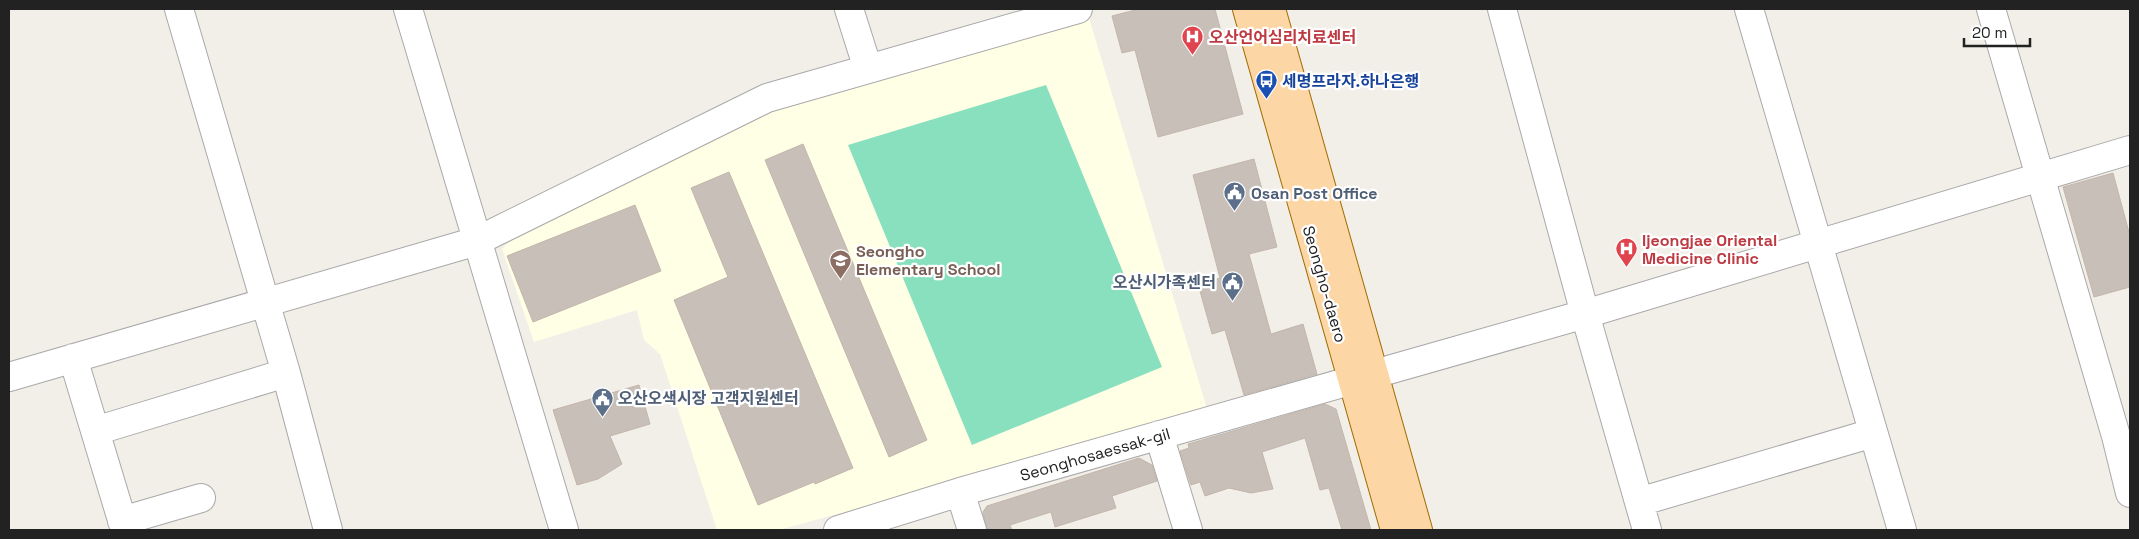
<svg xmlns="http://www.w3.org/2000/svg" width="2139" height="539" font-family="'Space Grotesk','Noto Sans KR',sans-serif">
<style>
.education{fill:#ffffe5}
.pitch{fill:#88e0be}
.building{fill:#c7bfb8;stroke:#c4b6ab}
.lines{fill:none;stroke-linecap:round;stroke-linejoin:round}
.minor-casing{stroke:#a9a9a9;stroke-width:30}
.major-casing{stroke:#a06b00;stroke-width:30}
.minor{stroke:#fff;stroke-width:28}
.major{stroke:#fcd6a4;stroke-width:28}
.labels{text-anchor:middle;stroke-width:4.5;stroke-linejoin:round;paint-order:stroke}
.health-label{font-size:16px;font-weight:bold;fill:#be3a42;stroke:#fff;text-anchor:start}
.transit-label{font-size:16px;font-weight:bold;fill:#164399;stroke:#fff;text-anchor:start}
.service-label{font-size:16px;font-weight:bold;fill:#4e5e75;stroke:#fff;text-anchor:start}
.education-label{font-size:16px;font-weight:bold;fill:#785e54;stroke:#fff;text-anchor:start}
.street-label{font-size:16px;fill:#222;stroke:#fff}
</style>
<rect width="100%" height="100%" fill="#f2efe9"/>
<!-- education -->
<path class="education" d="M1089 18 1208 412 779 530H717L660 354 644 340 637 310 534 342 502 249 511 240 775 110Z"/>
<!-- pitch -->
<path class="pitch" d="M1046 85 1162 367 972 445 848 145Z"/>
<!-- building -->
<path class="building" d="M1139 9H1215L1243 114 1158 137 1135 50 1122 53 1112 16Z
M803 144 927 440 889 457 765 160Z
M1254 159 1277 247 1249 254 1271 334 1303 324 1317 374 1244 395 1225 330 1212 334 1198 284 1220 278 1193 175Z
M729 172 853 468 815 484 814 482 758 505 674 300 728 277 691 188Z
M2113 173 2130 236V287L2094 297 2063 187Z
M635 205 661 271 533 322 507 256Z
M639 385 650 424 610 436 622 464 598 479 577 485 553 410Z
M1325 404 1336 409 1371 530H1342L1329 488 1320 490 1305 438 1262 452 1273 489 1251 493 1229 488 1205 496 1200 482 1191 485 1180 451 1189 448 1188 444Z
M1139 458 1152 465 1157 481 1112 496 1116 508 1055 527 1051 512 1010 525 1012 530H987L983 512 987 506Z"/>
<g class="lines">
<defs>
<path id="minor" d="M179 9 286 373 328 530
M408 9 564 530
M849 9 868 69
M1502 9 1585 314 1647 530
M1749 9 1902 530
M1991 9 2116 436 2130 493
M73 358 125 530
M9 377 477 241 767 98 1078 9
M95 431 286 373
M1159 435 1188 530
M960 492 972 530
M1639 502 1873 433
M122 521 201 498
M838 530 960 492 1585 314 2130 150"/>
<path id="major" d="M1247 9 1395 530
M1271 9 1418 530"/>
</defs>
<!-- minor casing -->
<use href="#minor" class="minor-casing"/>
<!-- major casing -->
<use href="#major" class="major-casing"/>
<!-- minor -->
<use href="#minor" class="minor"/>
<!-- major -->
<use href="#major" class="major"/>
</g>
<!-- icons -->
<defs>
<symbol id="hospital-pin" viewBox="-11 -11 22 30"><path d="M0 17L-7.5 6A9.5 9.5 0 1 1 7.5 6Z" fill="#e0444e" stroke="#fff"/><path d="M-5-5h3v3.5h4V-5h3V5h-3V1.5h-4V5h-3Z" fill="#fff"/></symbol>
<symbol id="bus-pin" viewBox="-11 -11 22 30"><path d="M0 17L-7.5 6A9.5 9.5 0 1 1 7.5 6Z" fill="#1a4fb4" stroke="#fff"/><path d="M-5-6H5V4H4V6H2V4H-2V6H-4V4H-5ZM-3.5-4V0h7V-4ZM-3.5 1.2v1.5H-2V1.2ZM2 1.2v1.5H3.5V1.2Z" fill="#fff"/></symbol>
<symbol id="civic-pin" viewBox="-11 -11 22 30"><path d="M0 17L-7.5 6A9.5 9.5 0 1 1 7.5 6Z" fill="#5c6f8a" stroke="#fff"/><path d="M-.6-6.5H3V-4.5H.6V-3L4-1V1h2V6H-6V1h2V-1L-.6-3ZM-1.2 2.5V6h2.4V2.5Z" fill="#fff"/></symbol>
<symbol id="school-pin" viewBox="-11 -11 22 30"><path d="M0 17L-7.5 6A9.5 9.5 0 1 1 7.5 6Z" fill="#8d6e63" stroke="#fff"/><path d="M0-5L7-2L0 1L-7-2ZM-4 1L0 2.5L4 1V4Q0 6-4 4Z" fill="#fff"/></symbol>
</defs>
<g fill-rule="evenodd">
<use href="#hospital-pin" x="1180" y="24" width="25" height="34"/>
<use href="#bus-pin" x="1254" y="68" width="25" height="34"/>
<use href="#civic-pin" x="1222" y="180" width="25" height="34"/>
<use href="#hospital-pin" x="1614" y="236" width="25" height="34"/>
<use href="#school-pin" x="828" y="248" width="25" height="34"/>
<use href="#civic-pin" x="1220" y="270" width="25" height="34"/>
<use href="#civic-pin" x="590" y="386" width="25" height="34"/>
</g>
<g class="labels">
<!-- health labels -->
<g class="health-label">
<text x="1209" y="43">오산언어심리치료센터</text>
<text x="1642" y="246">Ijeongjae Oriental<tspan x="1642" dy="18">Medicine Clinic</tspan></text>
</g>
<!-- transit labels -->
<g class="transit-label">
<text x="1282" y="87">세명프라자.하나은행</text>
</g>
<!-- service labels -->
<g class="service-label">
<text x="1251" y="199">Osan Post Office</text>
<text x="1216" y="288" text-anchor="end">오산시가족센터</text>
<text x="618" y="404">오산오색시장 고객지원센터</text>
</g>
<!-- education labels -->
<g class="education-label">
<text x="856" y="257">Seongho<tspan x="856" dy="18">Elementary School</tspan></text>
</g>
<!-- street labels -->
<g class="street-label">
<text transform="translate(1325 284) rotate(74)" y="6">Seongho-daero</text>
<text transform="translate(1095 454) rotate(-16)" y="6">Seonghosaessak-gil</text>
</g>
</g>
<!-- border -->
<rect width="2139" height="539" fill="none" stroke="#222222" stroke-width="20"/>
<!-- scale -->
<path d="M1964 38v8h66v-8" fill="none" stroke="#222222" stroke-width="2.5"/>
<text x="1972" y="38" font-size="15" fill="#222222" stroke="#ffffff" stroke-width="4" paint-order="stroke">20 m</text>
</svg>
